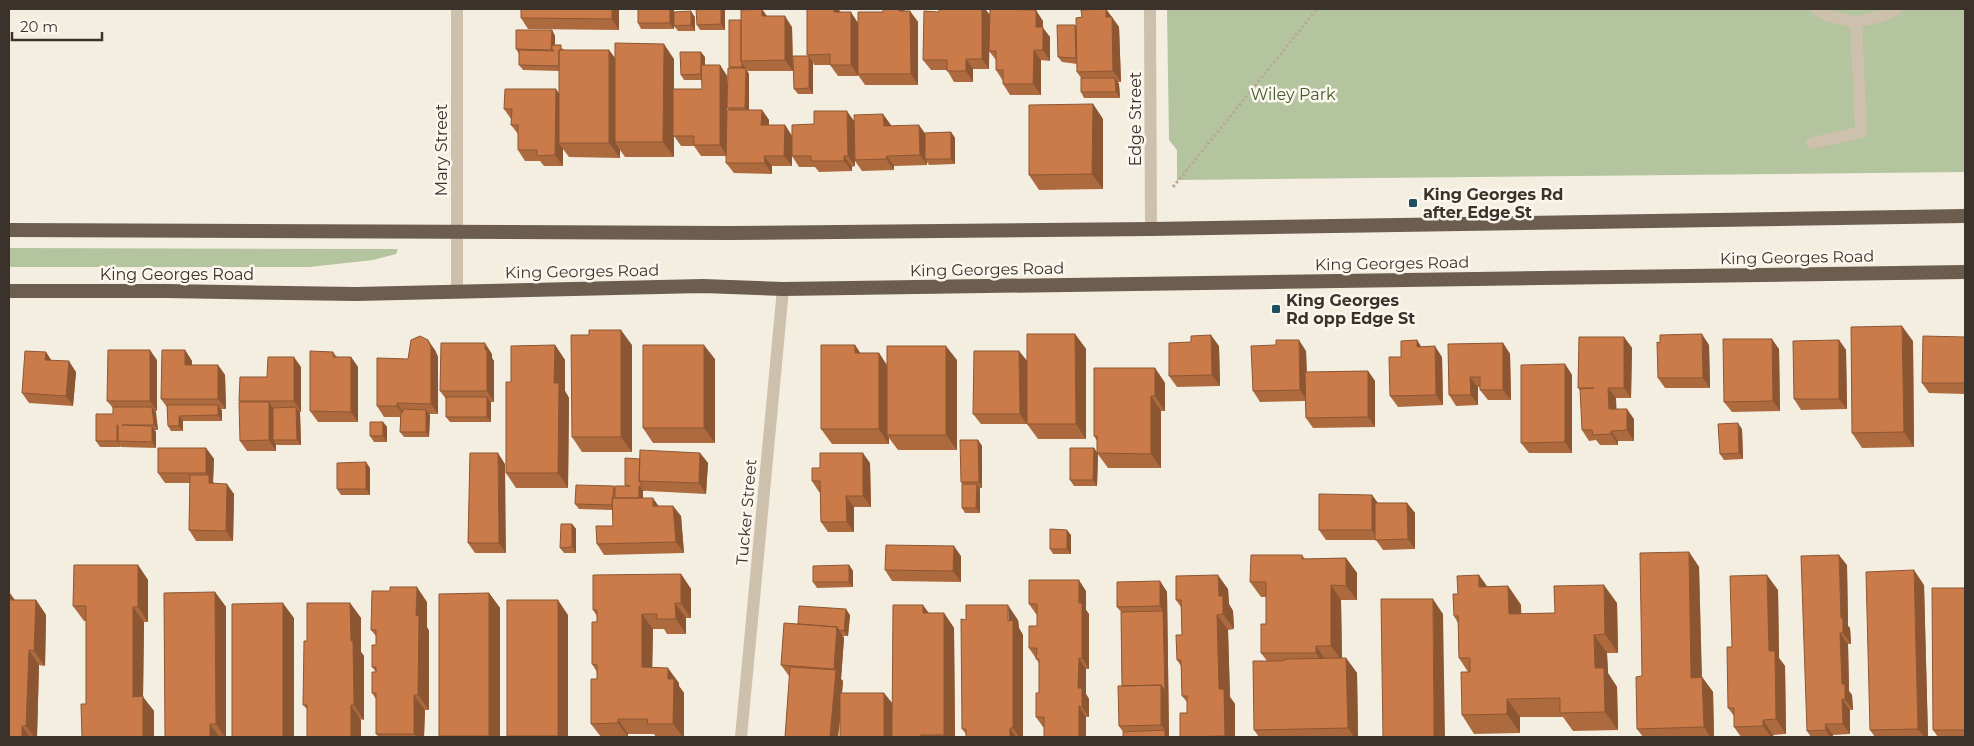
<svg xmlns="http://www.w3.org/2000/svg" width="1974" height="746" font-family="Montserrat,sans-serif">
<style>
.green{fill:#b3c49f}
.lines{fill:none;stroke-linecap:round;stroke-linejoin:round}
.path{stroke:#b9aa95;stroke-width:3;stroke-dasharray:2.5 2.5;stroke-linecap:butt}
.service{stroke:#cdc0ac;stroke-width:12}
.minor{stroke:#cdc0ac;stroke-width:12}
.trunk{stroke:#6c5d4f;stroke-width:14}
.wall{fill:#ae6a3f}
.shaded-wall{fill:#8d5633}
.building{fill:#ca7b49;stroke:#8d5633}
.poi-dot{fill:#1e515f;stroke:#fbf7ee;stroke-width:2}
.labels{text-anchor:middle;stroke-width:5;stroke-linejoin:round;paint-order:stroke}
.park-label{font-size:16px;fill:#445b2d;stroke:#fbf7ee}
.street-label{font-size:16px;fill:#3b322b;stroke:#fbf7ee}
.poi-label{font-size:16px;font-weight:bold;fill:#3b322b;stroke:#fbf7ee;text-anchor:start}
</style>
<rect width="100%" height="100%" fill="#f4eee1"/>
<!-- green -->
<path class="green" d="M1167 9H1965V172L1177 180V150L1169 140Z
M9 248 398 249 396 254 373 260 309 267H9Z"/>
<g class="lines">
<!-- path -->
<path class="path" d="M1173 187 1317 9"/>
<!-- service -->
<path class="service" d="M1856 22 1882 16 1896 9
M1812 143 1861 132 1856 22 1829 16 1816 9"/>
<!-- minor -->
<path class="minor" d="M1150 9 1151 229
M457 291V9
M741 737 783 289"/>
<!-- trunk -->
<path class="trunk" d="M9 230 727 233 1151 229 1965 216
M9 291H166L356 294 703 286 783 289 1965 272"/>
</g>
<!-- wall -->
<path class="wall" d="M619 9V30L528 29 521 18Z
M638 9H674V12L695 17V31H678L674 26V29H641L638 23Z
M725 9V30H700L697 25Z
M762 9 767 16 792 27 793 71H748L746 68 749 74V110H762L769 120V125H785L792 136 814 124 854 120 891 125V126L925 133 951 132 955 138V164L929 165 927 162V165L894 166V170L862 171 855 161V166L852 167V171L819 172 815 167H799L792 156V146V166H772V174L734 173 726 163V156H701L694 146H681L674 136V157H625L620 150V158L569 157 563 149V166H544L540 161H525L518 150V134L511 125V119L504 109 559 93V71L523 70 519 65V54L516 49 552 30 555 36V45L565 50H609L615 58 674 59V89H702V80H684L681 75 705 57V65H720L727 76V110H729L727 108 730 68 729 67 741 20Z
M807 9H838L841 12 858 23 883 12 903 9 905 11H910L918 22V85H865L858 75V76H838L830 65H814L813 62V94H798L794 89 808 55H807Z
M939 9H985L990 15 1043 21V28L1050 37V61L1041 60V95H1010L1003 84V81L996 70V60L989 51V69H973V82H954L947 70H931L923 60 939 12Z
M1106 9 1119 27 1121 82H1118L1119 84 1120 98H1084L1081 92V78L1077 72V64L1062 62 1058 57 1082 17Z
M1093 104 1103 119V189L1039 190 1029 175Z
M1075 334 1086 349V439H1038L1027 424Z
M1624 337 1632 348 1631 398H1616V409L1634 419V441H1618V445H1600L1596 440 1589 441 1582 430 1581 391 1578 388Z
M1965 337V394L1929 393 1922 383Z
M1417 340 1421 347 1442 357 1443 405 1398 407 1390 396 1401 357Z
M1839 340 1846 350 1847 409 1801 410 1794 399Z
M1913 341 1914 447 1862 448 1852 433Z
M1503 343 1510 354 1511 400H1488L1480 390V387H1478V405L1456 406 1449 395Z
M555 345 565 360V391L569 398 568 488H516L506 473 511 382Z
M632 345V452H582L572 437Z
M855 345 860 353H879L887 366 957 360V450H898L889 438V444H832L821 429Z
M1709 345 1710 388H1665L1658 378Z
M1219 346 1220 386 1177 387 1169 376Z
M1779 349 1780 411 1732 412 1724 402Z
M185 350 192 361V365H218L225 375 226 409H221L222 411V421H183V431H171L168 426 167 407 161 399Z
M435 350 438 357V414H429L430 415 429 437H404L400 432V417H384L377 406 408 359Z
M1019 351 1027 361V424H981L973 414Z
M1306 351 1307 372 1368 371 1375 381V427L1313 428 1306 418 1305 401 1260 402 1253 391Z
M46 352 51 360 76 372 73 406 29 403 22 393Z
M333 352 337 357H351L358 367V422H318L310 411Z
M492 354V358L494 361V402H491V422H450L446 417V399L440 391Z
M715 359V443H653L643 428Z
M157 360V411H155L158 430H155L156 432V448L121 447 120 446V447H100L96 441 113 414V408L107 401Z
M1565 364 1572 375V453H1529L1521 443Z
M301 367V412H300L301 445H277L276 444V451H247L240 441V402L239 401 267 377Z
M1155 368 1165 383V411H1161V468H1108L1097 453V441L1094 436Z
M383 422 387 427V442H374L370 436Z
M1742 429 1743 459 1724 460 1720 454Z
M978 440 982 446V488H979L980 489V513H965L962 508V484L961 482Z
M206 448 214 459 213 482 214 483 234 494 233 541H196L189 530 190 483H165L158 473Z
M1094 448 1098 454 1097 486H1074L1070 480Z
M470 453 506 553H475L468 543Z
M700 453 708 463 706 494 647 491 646 490V491H643V498L659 506H673L681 516 684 553 604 555 597 544 613 526 612 510 579 509 575 504 614 486 615 488 626 486 625 485 640 459Z
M870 463 871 507H854V532H828L821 522 820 492H819L812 481Z
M370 468V495H341L337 489Z
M1372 495 1378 503H1407L1415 513V549L1383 550 1376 540H1326L1319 530Z
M572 524 576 529V553H564L560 548Z
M1071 535V554H1053L1050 549Z
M1689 552 1699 567 1702 677 1713 692 1714 737H1643L1637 729 1642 676Z
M1302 555 1305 559 1346 558 1357 573V600H1341L1342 658H1346L1357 673 1358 737H1259L1254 730 1267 661 1261 653 1266 624V597H1261L1250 582Z
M961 556V582L892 581 885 570Z
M138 565 148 580V622H144L143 697 154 711V737H82L86 704V621H84L73 606Z
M849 565 853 571V587L817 588 813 582Z
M1847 565 1848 626 1850 628 1851 644H1848L1849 691 1852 695 1853 710H1850V734L1833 735V737H1811L1807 731Z
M681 574 691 589V618H686V634H667L664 629H653L652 667 679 683V686L684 693V737H656L654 734H628V737H601L591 724 597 679V672L592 664 597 622V616L593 610Z
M1160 581 1167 592 1169 737 1123 732 1119 726 1122 686 1121 612 1117 607Z
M1924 585 1928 737H1875L1870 730Z
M1508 586 1521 605V614L1555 613 1617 603 1618 653H1607L1608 673 1617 687 1618 730 1573 731 1563 717H1520V733L1474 734 1462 715 1468 672 1459 658 1458 623 1454 616 1458 594 1487 587Z
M1965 588V737H1938L1933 730Z
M1228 589 1229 604 1233 611 1234 629 1228 630 1230 697 1235 704V737H1180L1187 713V702L1182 696 1181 666 1177 660 1182 635 1181 607 1176 600Z
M1778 590 1779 658 1785 666 1786 734 1773 735 1774 737H1741L1734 727V716L1728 708 1732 647Z
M1086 591V610L1089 614V669H1086V694L1089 699V717H1086L1043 727 1036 717 1039 693V663L1029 648 1037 626V614H1036L1029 604Z
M9 592 15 600H36L46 615 45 666 39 665 37 737H9Z
M215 592 226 607V737H165Z
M489 593 500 608V737H439V736Z
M427 602V627L429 631V710H425L424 737H379L376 734V699L372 693 376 672 372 667 376 645V636L371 630Z
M350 603 361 618V652L364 656V720L307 709 303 705 307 641Z
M929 613H944L954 628 955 737H892Z
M568 615V737H508L507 736Z
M850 615 848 636H843L844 638 841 679 843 681 842 693H884L892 703V737H840V722L838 737H785L790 676H789L781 665 798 624Z
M1018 620 1019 628 1023 635V737H966V734L962 729Z"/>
<!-- shaded-wall -->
<path class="shaded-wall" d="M612 9H619V30L612 19Z
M670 9H674V29L670 23Z
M721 9H725V30L721 24Z
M762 9 769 20 762 16Z
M834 9H838L841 13 834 12Z
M899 9H903L906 13 899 11Z
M982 9H985L990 15 989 69 982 59Z
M1106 9 1119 27 1121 82 1113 71 1106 17Z
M1036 10 1043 21V28L1050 37V61L1043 50 1036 27Z
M691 11 695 17V31L691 25Z
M910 11 918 22V85L911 74Z
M851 12 858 23V76L851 65Z
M785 16 792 27 793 71 785 60Z
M1075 25 1079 31V64L1076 58Z
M552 30 555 36V56L551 50Z
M664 44 674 59V157L663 142Z
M609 50 620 65 615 142 620 150V158L609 143Z
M1034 50 1041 60V95L1033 84Z
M701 52 705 57V80L701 74Z
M809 57 813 62V94L809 88Z
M966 59 973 69V82L966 71Z
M742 63 749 74V114L745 108 746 71 742 67Z
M720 65 727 76V156L720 145Z
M1115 78 1119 84 1120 98 1116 92Z
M556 89 564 100 559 143 563 149V166L555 155Z
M1093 104 1103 119V189L1092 174Z
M762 110 769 120V136L761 125Z
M847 111 854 121 855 166 848 156Z
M883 114 891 125V137L884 126Z
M785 125 792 136V166L784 156Z
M919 125 927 136 925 159 927 162V165L920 155Z
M951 132 955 138V164L951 159Z
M764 156 772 166V174L765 163Z
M844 156 852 167V171L844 161Z
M887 156 894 166V170L886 159Z
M1902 326 1913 341 1914 447 1904 432Z
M621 330 632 345V452L621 437Z
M1075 334 1086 349V439L1076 424Z
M1702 334 1709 345 1710 388 1703 378Z
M1211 335 1219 346 1220 386 1212 375Z
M1624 337 1632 348 1631 398 1624 388Z
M1772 339 1779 349 1780 411 1773 401Z
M428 340 435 350 438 357V414L431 404Z
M1299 340 1306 351 1307 401 1300 390Z
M1417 340 1424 351 1417 347Z
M1839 340 1846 350 1847 409 1839 399Z
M485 343 492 354V358L494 361V402L487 391Z
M1503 343 1510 354 1511 400 1503 390Z
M555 345 565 360V391L569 398 568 488 558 473 554 383Z
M704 345 715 359V443L704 428Z
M855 345 865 360 855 353Z
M946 346 957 360V450L946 435Z
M1435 346 1442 357 1443 405 1436 395Z
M150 350 157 360V411L150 401Z
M185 350 192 361V375L185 365Z
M1019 351 1027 361V424L1020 414Z
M46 352 53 363 45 360Z
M879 353 889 368 887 435 889 438V444L879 429Z
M294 357 301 367V412L294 401Z
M351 357 358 367V422L351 412Z
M69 361 76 372 73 406 66 396Z
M1565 364 1572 375V453L1565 442Z
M218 365 225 375 226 409 218 399Z
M1155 368 1165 383V411L1155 396Z
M1368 371 1375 381V427L1368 417Z
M1470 377 1478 387V405L1471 395Z
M1608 388 1616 398 1617 420 1609 409Z
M1151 396 1161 411V468L1151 454Z
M487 397 491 403V422L487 417Z
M269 402 276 413 273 440 276 444V451L269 440Z
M397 403 404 414 405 417 397 406Z
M218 405 222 411V421L218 415Z
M152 407 156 412 158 430 154 425Z
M296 407 300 413 301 445 297 440Z
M1627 409 1634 419V441L1627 430Z
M426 410 430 415 429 437 426 432Z
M179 416 183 421V431L179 426Z
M383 422 387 427V442L383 436Z
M1738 423 1742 429 1743 459 1739 453Z
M117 425 120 430 118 441 120 447 117 441Z
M152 426 156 432V448L152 442Z
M1611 431 1618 441V445L1611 434Z
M978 440 982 446V488L979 482Z
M206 448 214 459 213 482 216 486 209 483V477L206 473Z
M1094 448 1098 454 1097 486 1093 480Z
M498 453 505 464 506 553 499 543Z
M700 453 708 463 706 494 699 483Z
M863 453 870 463 871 507 863 496Z
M366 462 370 468V495L366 489Z
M227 484 234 494 233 541 226 531Z
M977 484 980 489V513L976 508Z
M639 486 643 491V507L639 502Z
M1372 495 1379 505V540L1372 530Z
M846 496 854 507V532L847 522Z
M653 498 660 508 653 506Z
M1407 503 1415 513V549L1408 539Z
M673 506 681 516 684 553 676 542Z
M572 524 576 529V553L572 547Z
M1067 530 1071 535V554L1067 549Z
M954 546 961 556V582L953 571Z
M1689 552 1699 567 1702 693 1691 678Z
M1839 555 1847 565 1848 626 1850 628 1851 644 1843 633 1841 618Z
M1346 558 1357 573V600L1346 586Z
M138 565 148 580V622L138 607Z
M849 565 853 571V587L849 582Z
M1914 570 1924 585 1928 737H1924L1918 729Z
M681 574 691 589V618L681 603Z
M1218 575 1228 589 1229 604 1233 611 1234 629 1223 614 1219 596Z
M1479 575 1492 593 1479 587Z
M1767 575 1778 590 1779 658 1785 666 1786 734 1776 719 1769 651Z
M1079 580 1086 591V610L1089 614V669L1082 658 1079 603Z
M1160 581 1167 592 1169 737H1165V730L1161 725V685L1163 611 1160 606Z
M1331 585 1341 600 1342 661 1331 646Z
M1604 585 1617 603 1618 653 1605 634Z
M1508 586 1521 605 1522 633 1509 614Z
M417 587 427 602V627L429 631V710L418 695 416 615Z
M9 592 17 604 9 602Z
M215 592 226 607V737H225L216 724Z
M489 593 500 608V737H490L489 736Z
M1433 599 1443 614 1445 737H1434Z
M36 600 46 615 45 666 34 651Z
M558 600 568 615V737H559L558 736Z
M283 603 294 618V737H283Z
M350 603 361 618V652L364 656V720L354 705 351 641Z
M675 603 686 618V634L676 619Z
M923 605 934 620 923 613Z
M1008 605 1018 620 1019 628 1023 635V737H1019L1013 728Z
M133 607 144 622 143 697 154 711V737H143L133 697Z
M846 609 850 615 848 636 844 631Z
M944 613 954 628 955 737H946L944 735Z
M642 614 653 629 652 682 642 667Z
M1217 615 1228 630 1230 697 1235 704V737H1226L1225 736 1219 689Z
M837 627 844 638 841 679 843 681 838 737H830L836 671 834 669Z
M1840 633 1848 644 1849 691 1852 695 1853 710 1845 700 1842 684Z
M1594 635 1607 653 1608 673 1617 687 1618 730 1605 712 1595 668Z
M1316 646 1326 661V668L1316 653Z
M29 650 39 665 37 737H34L26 726Z
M1079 658 1086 669V694L1089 699V717L1082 707 1078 688Z
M1346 658 1357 673 1358 737H1354L1348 728Z
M668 668 679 683V686L684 693V737H683L673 724 668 679Z
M1702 677 1713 692 1714 737H1710L1704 727Z
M884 693 892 703V737H884Z
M414 695 425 710 424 737H416L414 734Z
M1507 699 1520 717V733L1507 714Z
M1842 699 1850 710V734L1843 724Z
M351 705 361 720V737H351Z
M1079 706 1086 717V737H1079Z
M618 719 628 734V737L618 723Z
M1763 720 1773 735 1774 737H1771L1763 726Z
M210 724 219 737H210Z
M1825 724 1833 735V737H1830L1826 730Z
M22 726 30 737H22Z
M1010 728 1016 737H1010Z"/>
<!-- building -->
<path class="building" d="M521 9H612V19L521 18Z
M638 9H670V23H638Z
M696 9H721V24L697 25Z
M762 9V16H785V60L741 61V10Z
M807 9H834V12H851V65H830V54L807 55Z
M883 9H899V11H910L911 74H858V12H883Z
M939 9H982V59H966V71H947V60H923L924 11 939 12Z
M990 9 1036 10V27H1043V50H1034L1033 84H1003V70H996V51H989Z
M1106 9V17H1112L1113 71 1077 72 1076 18 1082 17 1081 10Z
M691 11V25L674 26V12Z
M729 20H741V61L742 63V67H729Z
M1057 25H1075L1076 58 1058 57Z
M516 30H552L551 50 516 49Z
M615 43 664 44 663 142H615Z
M552 45H561V50H559V66L519 65V50L554 51 552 50Z
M559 50H609V143H559Z
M680 52H701V74L681 75Z
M793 56H808L809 57V88L794 89Z
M701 65H720V145H694V136H673V89H702Z
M728 68H746L745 108H727Z
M1081 78H1115L1116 92H1081Z
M505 89H556L555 155 537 156V150H518V125H511L512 109H504Z
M1093 104 1092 174 1029 175V105Z
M727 110H762L761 125H785L784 156H764L765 163H726Z
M814 111H847L848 156H844V161H811V156H792V125L814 124Z
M883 114 884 126 919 125 920 155 887 156 886 159 855 160 854 115Z
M951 132V159H925V133Z
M1902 326 1904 432 1852 433 1851 327Z
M589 330H621V437H572L571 335H589Z
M1027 334H1075L1076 424H1027Z
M1702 334 1703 378H1658L1657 342 1660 343V335Z
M1211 335 1212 375 1169 376V343L1191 342V336Z
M420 336 428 340 431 347V404L397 403V406H377V358L408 359 411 340Z
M1923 336 1965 337V383H1922Z
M1579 337H1624V388H1608L1609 409H1627V430L1611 431V434L1593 435 1592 430H1582L1580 389 1594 388H1578Z
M1723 339H1772L1773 401 1724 402Z
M1276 340H1299L1300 390 1253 391 1251 346 1276 345Z
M1417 340V347L1435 346 1436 395 1390 396 1389 357H1401V341Z
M1839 340V399H1794L1793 341Z
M441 343H485V350H487V391H440Z
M1503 343V390H1480V377H1470L1471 395H1449L1448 344Z
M555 345 554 383H559L558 473H506V382H511V346Z
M643 345H704V428H643Z
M821 345H855V353H879V429H821Z
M887 346H946V435H887Z
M108 350H150V401H107Z
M162 350H185V365H218V399H161Z
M25 351 46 352 45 360 69 361 66 396 22 393Z
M310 351 333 352V357H351V412L310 411Z
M974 351H1019L1020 414H973Z
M268 357H294V401H239L240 377H267Z
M1565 364V442L1521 443V365Z
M1094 368H1155V396H1151V454L1097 453V436H1094Z
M1368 371V417L1306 418 1305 372Z
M446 397H487V417H446Z
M239 402H269V440L240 441Z
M167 405H218V415L179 416V426H168Z
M113 407H152L154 425H122L152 426V442L118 441V425H117V441H96V414H113Z
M296 407 297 440H273V408Z
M403 409 426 410V432H400L401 412H403Z
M370 422H383V436H370Z
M1738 423 1739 453 1720 454 1718 424Z
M960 440H978L979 482H961Z
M158 448H206V473H158Z
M1070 448H1094L1093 480H1070Z
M640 450 700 453 699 483 639 481Z
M470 453H498L499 543H468Z
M820 453H863V496H846L847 522H821L820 481H812V468H820Z
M625 458 640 459 639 481 642 486H639V498H615V486H630L625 485Z
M366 462V489H337V463Z
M190 475H209V483L227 484 226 531 189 530Z
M962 484H977L976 508H962Z
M576 485 614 486 612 505 575 504Z
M1319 494 1372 495V530H1319Z
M612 498H653V506H673L676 542 597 544 596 526H613Z
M1375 503H1407L1408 539 1375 540Z
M561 524H572V547L560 548Z
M1050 529 1067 530V549H1050Z
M886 545 954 546 953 571 885 570Z
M1689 552 1691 678 1702 677 1704 727 1637 729 1636 677 1642 676 1640 553Z
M1251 555H1302V559L1346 558V586L1331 585V646H1316V653H1261V624H1266V582H1250Z
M1839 555 1841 618H1843V633H1840L1842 684H1845V700L1842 699 1843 724H1825L1826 730 1807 731 1801 556Z
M74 565H138V607H133V697L143 696V737H82L81 704H86V606H73Z
M849 565V582H813V566Z
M1914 570 1918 729 1870 730 1866 572Z
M681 574V603H675L676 619H657V614H642V667L668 668V679H674L673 724H647L648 719H618V723L591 724V679H597V665L592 664V622H597V610H593V575Z
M1218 575 1219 596H1223V614L1217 615 1219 689H1224L1225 736 1180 737V713H1187V696H1182L1181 660H1177L1176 635H1182L1181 600H1176V576Z
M1479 575V587L1508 586 1509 614 1555 613 1554 586 1604 585 1605 634 1594 635 1595 668H1604L1605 712 1560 713V698L1507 699V714L1462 715 1461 672H1470V658H1459L1458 616H1454L1453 594H1458L1457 576Z
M1767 575 1769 651H1775L1776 719 1763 720V726L1734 727V708H1728L1727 647H1732L1730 576Z
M1029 580H1079V603H1082V658H1079L1078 688H1082V707L1079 706V737H1044V717H1036V693H1039V659H1036L1037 648H1029V626H1037V604H1029Z
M1160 581V606L1117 607V582Z
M390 587H417L416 615 419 616 418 695H414V734H376V693H372V672H376V667H372V645H376V630H371L372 591H390Z
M1932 588H1965V730H1933Z
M215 592 216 724H210V737H165L164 593Z
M489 593V736H439V594Z
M1381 599H1433L1434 737H1383Z
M9 600H36L34 651 29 650 26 726H22V737H9Z
M507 600H558V736H507Z
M283 603V737H232V604Z
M307 603H350L351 641H353L354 705H351V737H307V705H303L304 641H307Z
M893 605H923V613H944V735H921V737H892Z
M966 605H1008V621L1013 620V728H1010V737H966V729H962L961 619 966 620Z
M799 606 846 609 844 631 839 630 837 627 798 624Z
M1163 611 1165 691 1161 685 1122 686 1121 612Z
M784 623 837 627 834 669 781 665Z
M1346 658 1348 728 1254 730 1253 661H1282L1287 659Z
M790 667 836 670 830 737H785Z
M1161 685V725L1119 726 1118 686Z
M840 693H884V737H840Z
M1165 730V737H1123V732Z"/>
<!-- markers -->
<g class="poi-dot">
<rect x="1408" y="198" width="10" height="10" rx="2.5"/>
<rect x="1271" y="304" width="10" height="10" rx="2.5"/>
</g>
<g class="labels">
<!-- park labels -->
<g class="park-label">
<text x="1293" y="100">Wiley Park</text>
</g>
<!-- street labels -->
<g class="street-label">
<text transform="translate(1135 119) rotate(-90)" y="6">Edge Street</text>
<text transform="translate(441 150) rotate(-90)" y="6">Mary Street</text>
<text transform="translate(1797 257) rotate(-1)" y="6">King Georges Road</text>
<text transform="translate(1392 263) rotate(-1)" y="6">King Georges Road</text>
<text transform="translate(987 269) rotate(-1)" y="6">King Georges Road</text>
<text transform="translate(582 271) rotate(-1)" y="6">King Georges Road</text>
<text x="177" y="280">King Georges Road</text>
<text transform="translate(746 512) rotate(-85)" y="6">Tucker Street</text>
</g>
<!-- poi labels -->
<g class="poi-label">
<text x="1423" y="200">King Georges Rd<tspan x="1423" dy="18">after Edge St</tspan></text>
<text x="1286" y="306">King Georges<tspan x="1286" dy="18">Rd opp Edge St</tspan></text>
</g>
</g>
<!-- border -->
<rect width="1974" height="746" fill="none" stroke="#3b322b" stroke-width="20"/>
<!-- scale -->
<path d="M12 32v8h90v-8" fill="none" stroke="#3b322b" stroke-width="2.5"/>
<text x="20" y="32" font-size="15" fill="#3b322b" stroke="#fbf7ee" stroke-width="4" paint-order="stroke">20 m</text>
</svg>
